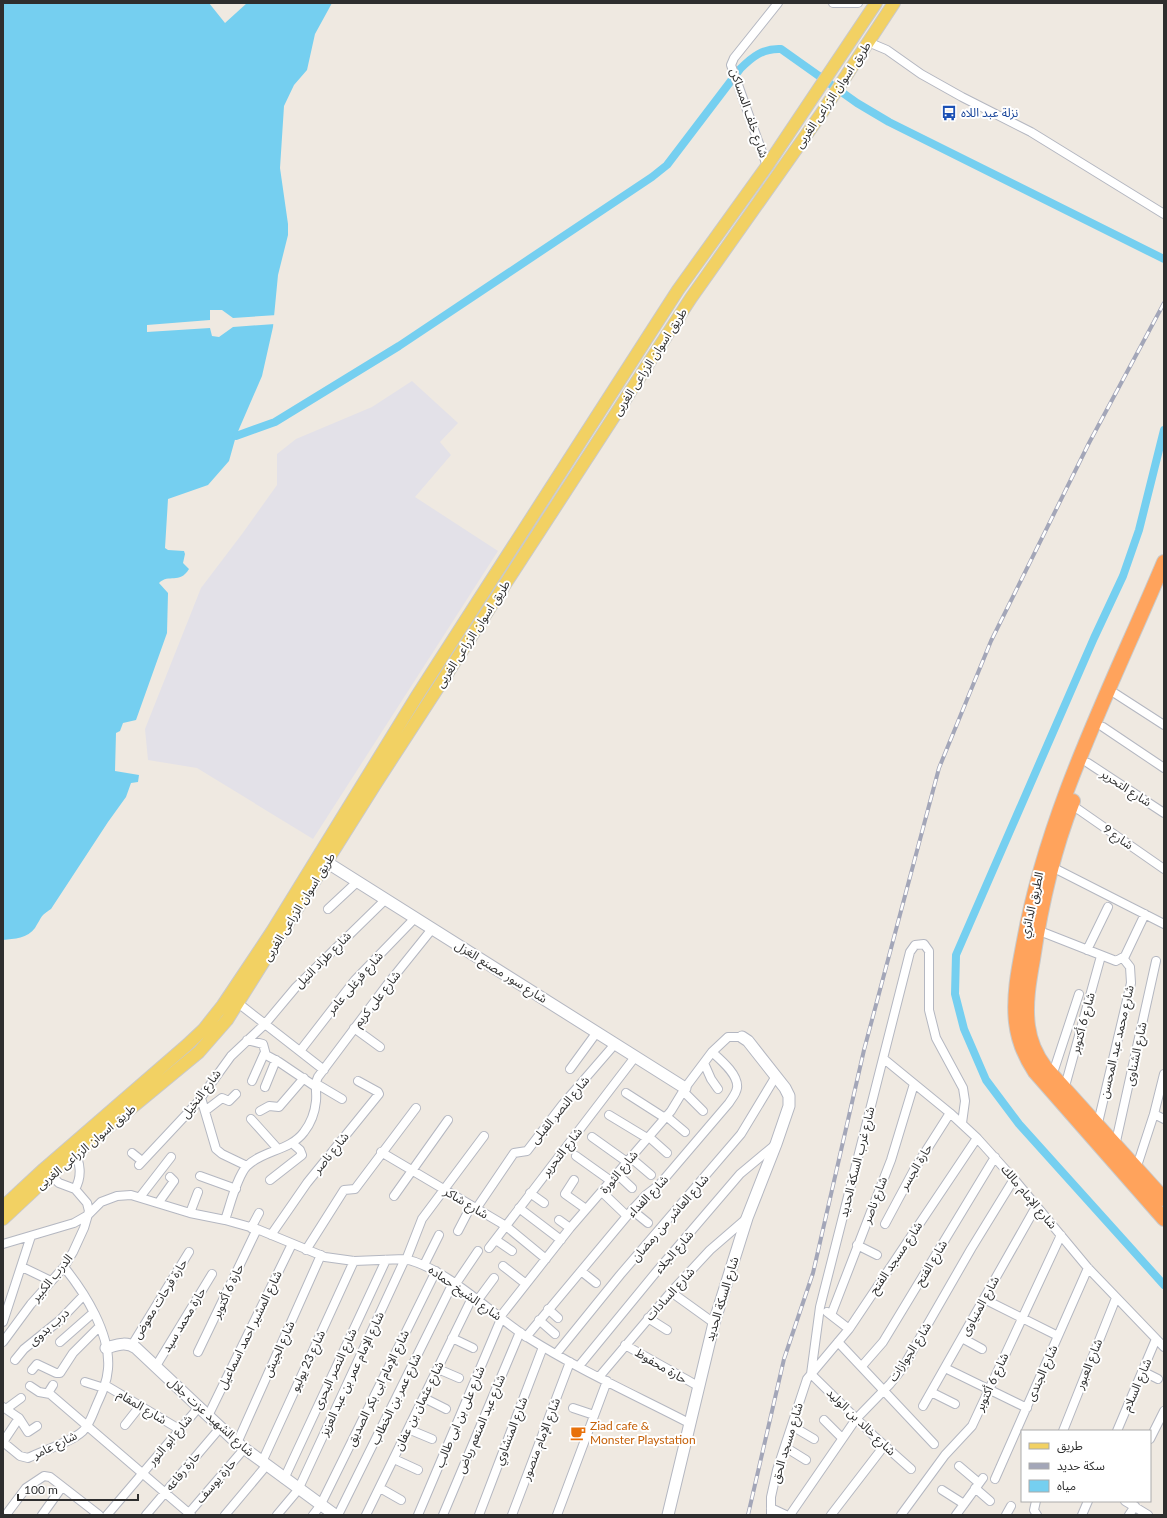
<svg xmlns="http://www.w3.org/2000/svg" width="1167" height="1518" font-family="Lato,'Noto Sans Arabic',sans-serif">
<style>
.industrial{fill:#e3e1e8}
.water{fill:#75cff0}
.pier{fill:#efe9e1}
.lines{fill:none;stroke-linecap:round;stroke-linejoin:round}
.canal{stroke:#75cff0;stroke-width:8}
.street-casing{stroke:#b4b7c1;stroke-width:10}
.secondary-casing{stroke:#b4b7c1;stroke-width:13}
.primary-casing{stroke:#c9c9c9;stroke-width:14}
.highway-casing{stroke:#c9c9c9;stroke-width:16}
.street{stroke:#fff;stroke-width:8}
.secondary{stroke:#fff;stroke-width:11}
.primary{stroke:#f2d163;stroke-width:12}
.highway{stroke:#ffa35c;stroke-width:14}
.rail-casing{stroke:#a3a6b8;stroke-width:4}
.rail{stroke:#fff;stroke-width:2.5;stroke-dasharray:8;stroke-linecap:butt}
.labels{text-anchor:middle;stroke-width:4;stroke-linejoin:round;paint-order:stroke}
.street-label{font-size:12px;fill:#2e2e2e;stroke:#fff}
.transit-label{font-size:12px;fill:#164399;stroke:#fff;text-anchor:start}
.food-label{font-size:12px;fill:#c56008;stroke:#fff;text-anchor:start}
</style>
<rect width="100%" height="100%" fill="#efe9e1"/>
<!-- industrial -->
<path class="industrial" d="M412 381 458 423 440 442 451 455 415 497 498 551 313 839 197 768 148 760 145 729 201 588 242 534 277 485V454L296 439 372 407Z"/>
<!-- water -->
<path class="water" d="M3 3H209L225 23 247 3H332L315 34 307 70 294 85 284 106 280 168 288 224V235L278 275 273 327 262 376 236 436 229 461 208 485 168 499 165 548 168 550 184 551 185 554 183 563 189 569C179 585 169 573 159 583L168 593 167 633 136 720 123 723 120 731 116 733 115 771 139 775 138 782 131 783 126 797 108 822 51 909C40 916 42 917 35 928 28 938 14 939 3 940Z"/>
<!-- pier -->
<path class="pier" d="M210 310H222L233 318 277 315 275 324 233 327 219 337 212 336 210 328 147 332V325L210 320Z"/>
<g class="lines">
<!-- canal -->
<path class="canal" d="M1164 430 1139 530 1123 576 1094 638 956 955 955 994 964 1029 986 1080 1019 1124 1164 1285
M236 436 275 422 399 346 652 177 667 165 740 69C752 57 763 48 781 49L857 103 889 122 1164 259"/>
<defs>
<path id="street" d="M833 3H858
M868 42 887 50 921 74 962 97 1031 132 1164 214
M767 166 731 65 734 58 778 3
M1116 694 1164 725
M1103 727 1164 768
M1088 763 1164 813
M1072 805 1164 869
M1052 867 1164 924
M328 909 357 882
M1037 930 1116 961 1125 956 1145 914
M1087 950 1108 907
M238 1003 324 1070
M354 1028 380 1047
M247 1040 263 1044 266 1055 279 1062 316 1087
M300 1051 355 980 415 918
M884 1059 950 1113 977 1138 1014 1179 1088 1268 1164 1347
M704 1063 711 1079 718 1089
M570 1069 597 1032
M1052 1076 1079 994
M252 1081 264 1054
M315 1083 342 1099
M265 1087 276 1060
M1064 1090 1101 956
M683 1091 703 1111
M626 1093 665 1118
M201 1098 216 1149 222 1154 247 1166
M205 1111 222 1098 229 1101 236 1094
M260 1111 269 1106 279 1107 304 1078
M1154 1114 1164 1119
M609 1115 647 1138
M666 1116 685 1132
M251 1119 278 1149
M1097 1127 1131 983 1130 967 1123 958
M592 1137 627 1162
M649 1137 667 1153
M1115 1146 1156 961
M73 1150C81 1162 82 1177 75 1189
M381 1152 506 1226 546 1259
M132 1153 142 1161
M576 1156 611 1181
M631 1158 651 1175
M139 1165 197 1103 231 1056 265 1024 296 987 385 900
M1136 1169 1154 1114 1164 1074
M47 1172 59 1183 75 1189
M617 1174 632 1188
M200 1176 236 1189
M270 1180 302 1155 300 1150 292 1143
M574 1180 565 1194 586 1209
M602 1192 627 1216
M530 1193 544 1203
M394 1196 448 1120
M140 1197 171 1157
M159 1202 174 1181 170 1177
M519 1208 561 1240
M476 1209 514 1153 527 1151 563 1104 615 1044
M632 1210 648 1223
M190 1213 198 1192
M225 1220C230 1206 237 1176 247 1166 263 1150 290 1151 304 1132 311 1123 315 1111 316 1101 317 1092 314 1085 318 1077L387 985 432 929
M559 1220 570 1228
M885 1224 915 1168 950 1113
M251 1228 259 1213
M458 1231 471 1206
M271 1235 307 1183 379 1094 378 1092 358 1081
M496 1240 512 1251
M3 1244 74 1223 88 1215 101 1202 117 1196 131 1195 190 1213 225 1220 257 1229 325 1257 354 1261 405 1259C448 1269 490 1313 527 1337 579 1370 635 1395 689 1423
M857 1245 877 1255
M489 1248 635 1057
M306 1250 344 1190 355 1189 416 1108
M406 1260 422 1219 484 1136
M424 1265 439 1235
M503 1266 526 1284
M22 1267 51 1281
M581 1271 596 1283
M455 1285 478 1251
M671 1292 714 1323
M984 1299 1058 1336
M477 1301 494 1278
M548 1309 558 1318
M827 1312 849 1329
M831 1315 891 1160 914 1084
M500 1317 570 1228 671 1111 685 1088 712 1052 728 1037H742
M648 1318 667 1330
M539 1320 555 1334
M3 1322 31 1236
M526 1337 632 1210 646 1195 659 1185 729 1103C732 1098 736 1094 737 1088 739 1075 721 1060 712 1052
M452 1338 473 1348
M962 1338 982 1349
M3 1342 31 1304 64 1267 73 1252 84 1228 89 1211 87 1203 75 1189
M60 1342 93 1313
M838 1342 934 1444
M132 1345 189 1252
M625 1345 698 1386
M198 1352 257 1229
M556 1354 620 1275 741 1134 776 1076
M15 1360 24 1349 60 1320 84 1295
M156 1366 212 1274
M579 1366 657 1271 740 1174 776 1144
M862 1366 883 1342 995 1157
M945 1368 1027 1408
M438 1369 459 1378
M32 1370 37 1364 56 1373H60L73 1353 99 1327
M1142 1371 1158 1379
M811 1374 820 1307 910 952 915 945 924 944 929 951V1010L936 1038 963 1088 965 1101 962 1123
M811 1374 875 1437 911 1469
M599 1377 671 1292 710 1250 747 1218
M85 1382 104 1388
M105 1385 179 1429
M30 1386 39 1392 50 1394 191 1515
M931 1392 955 1404
M48 1393 53 1385
M424 1398 446 1409
M923 1406 1037 1205
M3 1407 19 1418 3 1442 20 1456 28 1458C44 1450 70 1443 83 1431 90 1424 93 1413 97 1404 102 1393 107 1382 108 1369 111 1334 85 1293 64 1267
M573 1408 594 1415
M6 1409 21 1398
M208 1416 292 1244
M19 1418 28 1432 37 1426
M824 1420 842 1438
M125 1425 140 1406
M792 1426 814 1439
M408 1429 432 1439
M1063 1431 1116 1298
M1117 1431 1156 1339
M1150 1439 1164 1411
M237 1443 321 1255
M785 1447 806 1460
M394 1459 418 1470
M262 1462 354 1261
M959 1466 979 1483
M284 1479 386 1260
M995 1479 1088 1268
M380 1488 401 1500
M975 1488 990 1501
M942 1490 964 1504
M1036 1501 1034 1510 1037 1515
M1125 1501 1148 1515
M771 1508 786 1515
M8 1512 26 1488 44 1476 50 1477 99 1515
M189 1513 244 1449
M42 1515 62 1487
M107 1515 199 1407
M146 1515 220 1428
M225 1515 266 1466
M277 1515 298 1490 405 1259
M313 1515 320 1506 436 1271
M338 1515 453 1283
M366 1515 472 1298
M418 1515 501 1319
M443 1515 520 1332
M479 1515 543 1347
M512 1515 570 1362
M557 1515 607 1381
M771 1515V1497L777 1470 807 1379 849 1329 977 1138
M790 1515 856 1419 890 1384 902 1369 971 1249 1014 1179
M831 1515 884 1446
M901 1515 945 1455 972 1426 1061 1235
M956 1515 983 1478
M1006 1515 1011 1506
M1082 1515 1088 1501
M1129 1515 1135 1506"/>
<path id="secondary" d="M320 858 685 1088
M106 1348C117 1345 126 1341 136 1348L237 1443 335 1515
M668 1515 714 1323 747 1218 776 1144 789 1106V1096L785 1088 748 1041 742 1037"/>
<path id="primary" d="M3 1207 44 1169 187 1045 204 1029 223 1005 273 930 417 696 649 335 678 290 767 166 876 3
M3 1219 50 1175 199 1052 227 1020 376 783 691 298 821 114 894 3"/>
<path id="highway" d="M1164 562C1112 686 1048 808 1024 941 1019 967 1013 995 1016 1022 1018 1040 1025 1057 1035 1072L1164 1219
M1073 801C1053 852 1041 905 1033 959 1029 981 1025 1004 1028 1026 1030 1041 1036 1055 1045 1067L1164 1199"/>
</defs>
<!-- street casing -->
<use href="#street" class="street-casing"/>
<!-- secondary casing -->
<use href="#secondary" class="secondary-casing"/>
<!-- primary casing -->
<use href="#primary" class="primary-casing"/>
<!-- highway casing -->
<use href="#highway" class="highway-casing"/>
<!-- street -->
<use href="#street" class="street"/>
<!-- secondary -->
<use href="#secondary" class="secondary"/>
<!-- primary -->
<use href="#primary" class="primary"/>
<!-- highway -->
<use href="#highway" class="highway"/>
<defs>
<path id="rail" d="M748 1515 784 1359 813 1273 864 1050 939 768 991 641 1089 443 1164 303"/>
</defs>
<!-- rail casing -->
<use href="#rail" class="rail-casing"/>
<!-- rail -->
<use href="#rail" class="rail"/>
</g>
<!-- icons -->
<defs>
<symbol id="bus-bare" viewBox="-9 -9 18 18"><path d="M-5-6H5V4H4V6H2V4H-2V6H-4V4H-5ZM-3.5-4V0h7V-4ZM-3.5 1.2v1.5H-2V1.2ZM2 1.2v1.5H3.5V1.2Z" fill="#1a4fb4" stroke="#fff" stroke-width="2.5" paint-order="stroke"/></symbol>
<symbol id="cafe-bare" viewBox="-9 -9 18 18"><path d="M-5.5-4.5H6V0H3Q3 3.5 0 3.5H-2.5Q-5.5 3.5-5.5 0ZM3-3.2v2h1.7v-2ZM-6 4.5H4V6H-6Z" fill="#e8710a" stroke="#fff" stroke-width="2.5" paint-order="stroke"/></symbol>
</defs>
<g fill-rule="evenodd">
<use href="#bus-bare" x="938" y="102" width="22" height="22"/>
<use href="#cafe-bare" x="567" y="1422" width="22" height="22"/>
</g>
<g class="labels">
<!-- street labels -->
<g class="street-label">
<text transform="translate(833 95) rotate(-56)" y="4">طريق اسوان الزراعى الغربى</text>
<text transform="translate(749 113) rotate(71)" y="4">شارع خلف المساكن</text>
<text transform="translate(650 362) rotate(-57)" y="4">طريق اسوان الزراعى الغربى</text>
<text transform="translate(473 634) rotate(-57)" y="4">طريق اسوان الزراعى الغربى</text>
<text transform="translate(1126 788) rotate(33)" y="4">شارع التحرير</text>
<text transform="translate(1118 837) rotate(35)" y="4">شارع 9</text>
<text transform="translate(1032 905) rotate(-77)" y="4">الطريق الدائري</text>
<text transform="translate(299 907) rotate(-58)" y="4">طريق اسوان الزراعى الغربى</text>
<text transform="translate(323 960) rotate(-45)" y="4">شارع طراد النيل</text>
<text transform="translate(501 972) rotate(32)" y="4">شارع سور مصنع الغزل</text>
<text transform="translate(355 983) rotate(-49)" y="4">شارع فرغلى عامر</text>
<text transform="translate(377 999) rotate(-52)" y="4">شارع على كريم</text>
<text transform="translate(1083 1023) rotate(-75)" y="4">شارع 6 أكتوبر</text>
<text transform="translate(1117 1042) rotate(-77)" y="4">شارع محمد عبد المحسن</text>
<text transform="translate(1136 1054) rotate(-78)" y="4">شارع الشناوى</text>
<text transform="translate(201 1094) rotate(-53)" y="4">شارع النخيل</text>
<text transform="translate(560 1110) rotate(-50)" y="4">شارع النصر القبلى</text>
<text transform="translate(86 1147) rotate(-40)" y="4">طريق اسوان الزراعى الغربى</text>
<text transform="translate(562 1152) rotate(-52)" y="4">شارع التحرير</text>
<text transform="translate(331 1153) rotate(-51)" y="4">شارع ناصر</text>
<text transform="translate(857 1162) rotate(-76)" y="4">شارع غرب السكة الحديد</text>
<text transform="translate(916 1167) rotate(-59)" y="4">حارة الجسر</text>
<text transform="translate(619 1172) rotate(-50)" y="4">شارع الثورة</text>
<text transform="translate(648 1196) rotate(-46)" y="4">شارع الفداء</text>
<text transform="translate(1029 1197) rotate(50)" y="4">شارع الإمام مالك</text>
<text transform="translate(875 1200) rotate(-69)" y="4">شارع ناصر</text>
<text transform="translate(466 1203) rotate(31)" y="4">شارع شاكر</text>
<text transform="translate(670 1218) rotate(-49)" y="4">شارع العاشر من رمضان</text>
<text transform="translate(674 1252) rotate(-49)" y="4">شارع الجلاء</text>
<text transform="translate(896 1258) rotate(-56)" y="4">شارع مسجد الفتح</text>
<text transform="translate(931 1263) rotate(-59)" y="4">شارع الفتح</text>
<text transform="translate(52 1278) rotate(-51)" y="4">الدرب الكبير</text>
<text transform="translate(228 1291) rotate(-65)" y="4">حارة 6 أكتوبر</text>
<text transform="translate(465 1293) rotate(35)" y="4">شارع الشيخ حماده</text>
<text transform="translate(670 1294) rotate(-48)" y="4">شارع السادات</text>
<text transform="translate(160 1299) rotate(-58)" y="4">حارة فرحات معوض</text>
<text transform="translate(722 1299) rotate(-73)" y="4">شارع السكة الحديد</text>
<text transform="translate(980 1306) rotate(-61)" y="4">شارع المنياوى</text>
<text transform="translate(184 1320) rotate(-59)" y="4">حارة محمد سيد</text>
<text transform="translate(49 1327) rotate(-41)" y="4">درب بدوى</text>
<text transform="translate(250 1330) rotate(-64)" y="4">شارع المشير احمد اسماعيل</text>
<text transform="translate(279 1349) rotate(-66)" y="4">شارع الجيش</text>
<text transform="translate(910 1352) rotate(-57)" y="4">شارع الجوازات</text>
<text transform="translate(308 1361) rotate(-65)" y="4">شارع 23 يوليو</text>
<text transform="translate(1089 1364) rotate(-68)" y="4">شارع العبور</text>
<text transform="translate(661 1366) rotate(30)" y="4">حارة محفوظ</text>
<text transform="translate(335 1369) rotate(-65)" y="4">شارع النصر البحرى</text>
<text transform="translate(1042 1373) rotate(-66)" y="4">شارع الجندى</text>
<text transform="translate(352 1374) rotate(-65)" y="4">شارع الإمام عمر بن عبد العزيز</text>
<text transform="translate(992 1382) rotate(-65)" y="4">شارع 6 أكتوبر</text>
<text transform="translate(1137 1385) rotate(-67)" y="4">شارع السلام</text>
<text transform="translate(378 1388) rotate(-64)" y="4">شارع الإمام ابى بكر الصديق</text>
<text transform="translate(396 1399) rotate(-64)" y="4">شارع عمر بن الخطاب</text>
<text transform="translate(419 1406) rotate(-64)" y="4">شارع عثمان بن عفان</text>
<text transform="translate(142 1407) rotate(31)" y="4">شارع المقام</text>
<text transform="translate(211 1417) rotate(42)" y="4">شارع الشهيد عزت جلال</text>
<text transform="translate(460 1417) rotate(-67)" y="4">شارع على بن ابى طالب</text>
<text transform="translate(861 1422) rotate(44)" y="4">شارع خالد بن الوليد</text>
<text transform="translate(481 1424) rotate(-67)" y="4">شارع عبد المنعم رياض</text>
<text transform="translate(511 1431) rotate(-69)" y="4">شارع المنشاوي</text>
<text transform="translate(541 1439) rotate(-69)" y="4">شارع الإمام منصور</text>
<text transform="translate(170 1440) rotate(-50)" y="4">شارع ابو النور</text>
<text transform="translate(787 1443) rotate(-73)" y="4">شارع مسجد الحق</text>
<text transform="translate(55 1445) rotate(-26)" y="4">شارع عامر</text>
<text transform="translate(183 1471) rotate(-50)" y="4">حارة رفاعه</text>
<text transform="translate(216 1481) rotate(-49)" y="4">حارة يوسف</text>
</g>
<!-- transit labels -->
<g class="transit-label">
<text x="961" y="117">نزلة عبد اللاه</text>
</g>
<!-- food labels -->
<g class="food-label">
<text x="590" y="1430">Ziad cafe &amp;<tspan x="590" dy="14">Monster Playstation</tspan></text>
</g>
</g>
<!-- border -->
<rect width="1167" height="1518" fill="none" stroke="#2e2e2e" stroke-width="8"/>
<!-- legend -->
<rect x="1021" y="1430" width="130" height="72" fill="#ffffff" stroke="#ababab"/>
<rect x="1029" y="1443" width="20" height="6" fill="#f2d163" stroke="#ababab"/>
<text x="1057" y="1450" font-size="12" fill="#2e2e2e">طريق</text>
<rect x="1029" y="1463" width="20" height="6" fill="#a3a6b8" stroke="#ababab"/>
<text x="1057" y="1470" font-size="12" fill="#2e2e2e">سكة حديد</text>
<rect x="1029" y="1480" width="20" height="12" fill="#75cff0" stroke="#ababab"/>
<text x="1057" y="1490" font-size="12" fill="#2e2e2e">مياه</text>
<!-- scale -->
<path d="M18 1494v6h120v-6" fill="none" stroke="#2e2e2e" stroke-width="2"/>
<text x="24" y="1494" font-size="12" fill="#2e2e2e" stroke="#ffffff" stroke-width="3" paint-order="stroke">100 m</text>
</svg>
